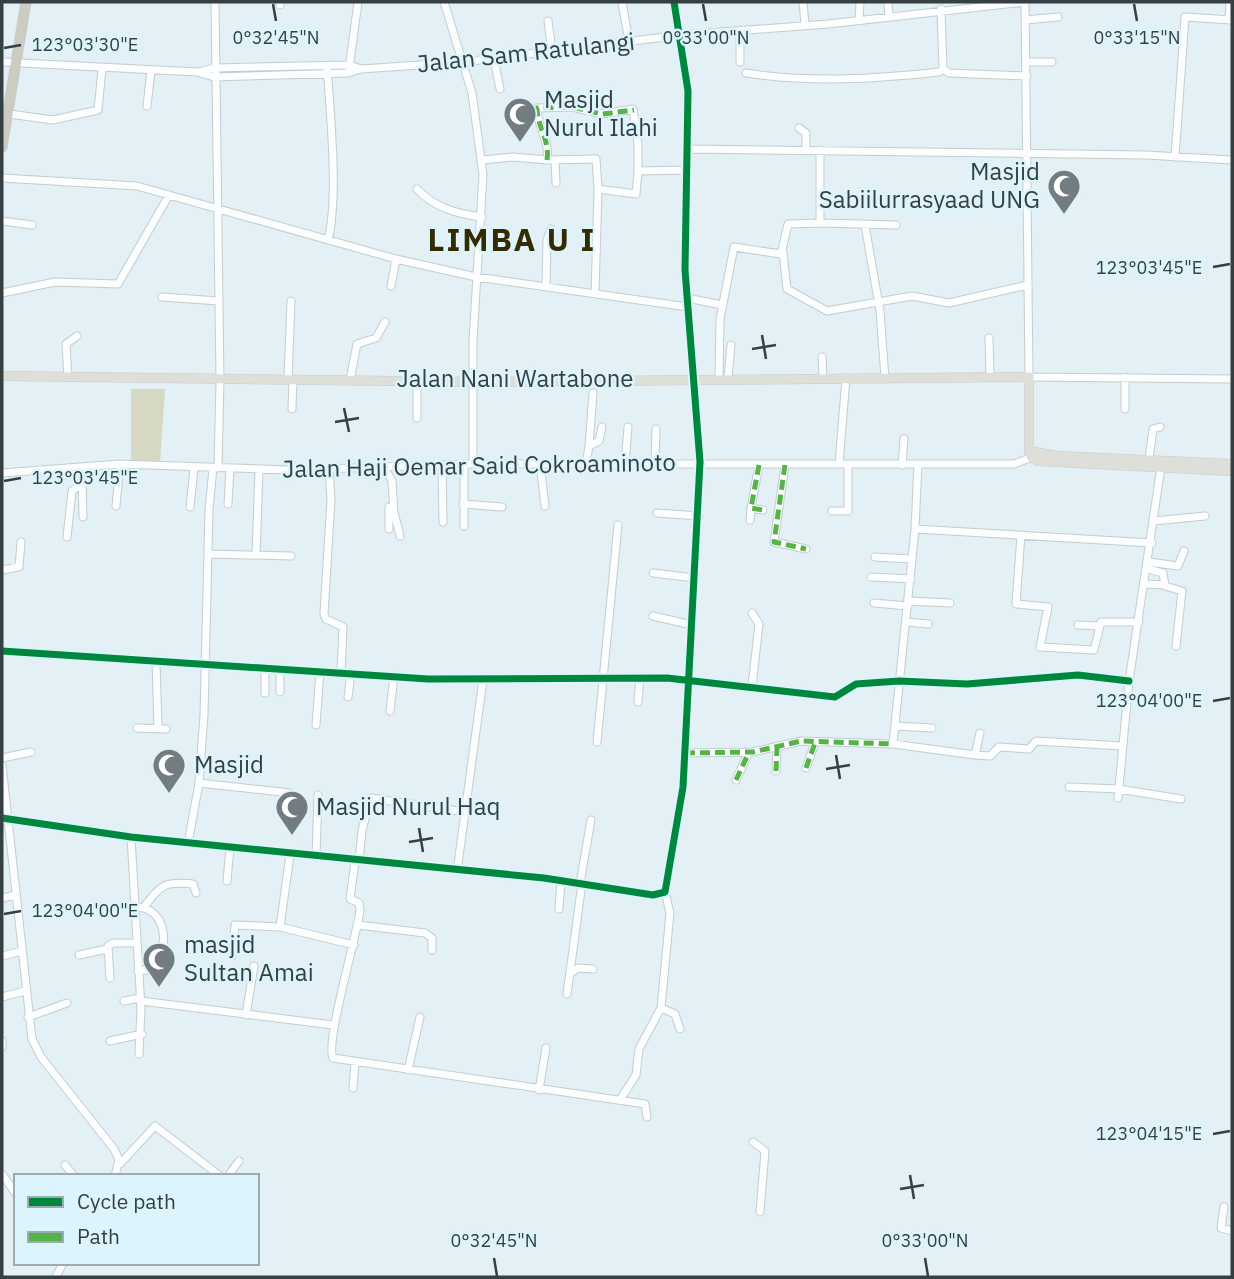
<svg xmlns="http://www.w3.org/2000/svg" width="1234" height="1279" font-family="'IBM Plex Sans',sans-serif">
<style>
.green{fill:#d7d8c2}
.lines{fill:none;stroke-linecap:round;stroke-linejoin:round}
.minor-casing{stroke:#c3cdd1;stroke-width:9}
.major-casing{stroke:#c5ccce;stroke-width:10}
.highway-casing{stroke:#c5ccce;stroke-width:11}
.minor{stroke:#fbfdfe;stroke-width:7}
.major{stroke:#dfdfda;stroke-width:9}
.highway{stroke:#cdccc3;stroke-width:10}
.quiet{stroke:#56b347;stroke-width:5;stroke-dasharray:10 5;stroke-linecap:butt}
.cycleway-casing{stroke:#dcf4fc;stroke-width:11}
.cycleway{stroke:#00873e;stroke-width:7}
.ticks{fill:none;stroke:#363f42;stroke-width:2.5}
.labels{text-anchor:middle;stroke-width:5;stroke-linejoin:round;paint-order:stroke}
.street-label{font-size:24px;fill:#363f42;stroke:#dcf4fc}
.poi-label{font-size:24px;fill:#363f42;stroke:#dcf4fc;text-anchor:start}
.district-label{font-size:32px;font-weight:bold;letter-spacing:2px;fill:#342c00;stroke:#dcf4fc}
.ticks-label{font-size:18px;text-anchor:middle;fill:#363f42;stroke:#dcf4fc;stroke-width:5;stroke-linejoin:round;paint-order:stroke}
</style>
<rect width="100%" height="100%" fill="#e3f0f5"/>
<!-- green -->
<path class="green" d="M131 389H165L160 464 131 462Z"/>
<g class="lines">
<defs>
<path id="minor" d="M215 2 220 380 218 468
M280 2V5
M444 2 472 93 483 175 473 341V464
M622 2 629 42
M803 2 805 24
M888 2 889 16
M1025 2 1029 377 1232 379
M941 9 943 69 949 73 1027 76
M859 20 860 2
M1025 20 1058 17
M1229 20 1230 2
M548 21 552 51
M740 31V62
M494 59 500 89
M2 62 197 72 214 77 348 73 361 69 464 62 681 35 828 24 1025 2
M1027 62H1052
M327 66C330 112 339 197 328 240
M349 69 358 2
M199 72 214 68 349 65 361 69
M746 73C811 83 874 79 939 72L943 69
M147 106 151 71
M2 113 53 120 98 110 102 69
M799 128 806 133V149
M687 149 1146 155 1232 160
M820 150V223L896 225
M1175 157 1185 17 1232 20
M482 160 513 157 547 160 596 159 598 189 595 294
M547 160C550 139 537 127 537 108L572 107 602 114 633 109 638 145V171
M555 160 556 183
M2 178 137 186 396 259 476 277 688 307
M417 189C435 208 457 214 482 217
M598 189 636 194 638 171 687 170
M2 221 32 225
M865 225 880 311 885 378
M783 253 787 289 827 311 912 296 949 303 1027 285
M391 286 396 259
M546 287 547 240 551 229
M2 293 55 282 118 284 169 195
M162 297 219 301
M687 298 722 305
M989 338 990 377
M822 357 823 378
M68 377 66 344 77 336
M1125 377V409
M719 378 720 319 734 247 781 254 788 224 820 223
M728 378 731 345
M288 379 291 301
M350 380 357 344 376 338 385 322
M417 380V418
M292 409 293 379
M589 446 593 393
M1149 459 1153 429 1160 427
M540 464 545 506
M586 464 589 446 599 441 602 427
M625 464 628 427
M655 464 656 429
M839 464 846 378
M442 465 443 522
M759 465 751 508 763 510
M785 465 774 542 806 549
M902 465 904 439
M329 468 331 500 324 614 326 619 343 627 341 673
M2 473 120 464 289 470 473 464H1014L1035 456
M388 474 392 481 394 512 400 536
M82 479 83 517
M228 504 230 469
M463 504 502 507
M116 506 120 464
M190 507 194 468
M832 511H848V464
M657 513 699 516
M750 520 751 508
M1154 521 1205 516
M464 526V464
M389 529V507
M915 529 1152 543
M1021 535 1016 604 1048 607 1040 647 1094 650 1101 622H1139
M67 537 72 491 77 487 81 470
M209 554 291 556
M256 554 259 470
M875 557 912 559
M1149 562 1178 566 1184 551
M1148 569 1163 573 1165 586 1182 591 1176 646
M2 570 19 567 21 542
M653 573 695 578
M871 577 911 579
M1145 584 1165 585
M908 601 950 603
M874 603 908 606
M752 613 759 624 752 686
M653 616 692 625
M906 622 928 624
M1078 625 1098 626
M2 651 428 679 667 678 835 697 856 684 899 681 967 684 1078 675 1129 681
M156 661 158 728
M280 692V668
M265 693V667
M348 697 351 673
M638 702 640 677
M390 711 394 676
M316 725 320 671
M895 726 932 728
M137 728 166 729
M597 742 618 525
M893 744 915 529 918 464
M685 753 753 752 801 741 893 744 975 755 980 733
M975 755 990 756 999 747 1029 749 1036 741 1122 746
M2 758 31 752
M2 765 32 1039 41 1057 114 1149 119 1160 115 1176
M806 768 815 743
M776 771 777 747
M736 780 749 752
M199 783 290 793
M1069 787 1119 789 1181 799
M1118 798 1129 681 1161 467
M2 818 131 837 544 878 653 895 665 892 683 787 700 462 685 270 688 91 674 2
M131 837 141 1008 139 1054
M188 843 199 783 204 715 209 509 213 468
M290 855 280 927 354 945
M316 857 318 795
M355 861 350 899 359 903 360 910C357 936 325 1043 333 1058L645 1104 647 1117
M359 861 362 830 371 798 465 812
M457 871 483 680
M227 881 230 848
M580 883 591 820
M665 892 670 913 661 1008 675 1014 680 1029
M2 898 16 895
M135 907C168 906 172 953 149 970L138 971
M144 907C161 885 164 881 193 884L196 893
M559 909 561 881
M358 925 425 933 432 938V950
M79 955 107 949
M2 956 22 951
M232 956 235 925 280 927
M571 973 578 968 593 969
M110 978 108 946 113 943H137
M567 994 582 883
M2 997 25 991
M124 1001 140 998
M141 1001 333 1025
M246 1015 254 966
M28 1017 67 1003
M2 1041V1047
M110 1041 142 1034
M408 1070 420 1017
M353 1088 355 1063
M539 1090 546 1048
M620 1100 636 1075 639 1049 661 1008
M753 1142 765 1151 760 1212
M120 1164 155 1126 220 1176
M65 1165 74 1176
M2 1174 16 1194
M228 1176 239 1161
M1224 1207 1221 1228 1232 1231
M56 1277 63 1263"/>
<path id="major" d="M2 376 473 382 1029 377V451L1032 458 1038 461 1232 471
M1029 451 1057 456 1232 464"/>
<path id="highway" d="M2 147 26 2"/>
</defs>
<!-- minor casing -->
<use href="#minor" class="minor-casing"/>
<!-- major casing -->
<use href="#major" class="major-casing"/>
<!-- highway casing -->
<use href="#highway" class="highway-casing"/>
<!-- minor -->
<use href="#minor" class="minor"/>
<!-- major -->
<use href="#major" class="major"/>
<!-- highway -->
<use href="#highway" class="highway"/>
<!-- quiet -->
<path class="quiet" d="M547 160C550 139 537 127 537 108L572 107 602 114 634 110
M759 465 751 508 763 510
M785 465 774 542 806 549
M685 753 753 752 801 741 893 744
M806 768 815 743
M776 771 777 747
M736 780 749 752"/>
<defs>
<path id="cycleway" d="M2 651 428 679 667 678 835 697 856 684 899 681 967 684 1078 675 1129 681
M2 818 131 837 544 878 653 895 665 892 683 787 700 462 685 270 688 91 674 2"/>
</defs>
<!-- cycleway casing -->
<use href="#cycleway" class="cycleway-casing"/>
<!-- cycleway -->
<use href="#cycleway" class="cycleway"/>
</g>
<!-- ticks -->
<path class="ticks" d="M273 4 276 21M703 4 706 21M1134 4 1137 21M4 48 21 45M1213 267 1230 264M762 335 766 359M752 349 776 345M344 408 349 432M335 422 359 418M4 481 21 478M1213 701 1230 698M836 755 840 779M826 769 850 765M419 828 423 852M409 842 433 838M4 914 21 911M1213 1134 1230 1131M910 1175 914 1199M900 1189 924 1185M494 1258 497 1276M925 1258 928 1276"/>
<!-- icons -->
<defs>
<symbol id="mosque-pin" viewBox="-11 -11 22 30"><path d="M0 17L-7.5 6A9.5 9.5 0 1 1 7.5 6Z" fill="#737d81" stroke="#dcf4fc"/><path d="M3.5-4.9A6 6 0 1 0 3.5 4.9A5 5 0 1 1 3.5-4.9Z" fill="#fff"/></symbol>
</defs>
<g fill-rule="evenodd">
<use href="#mosque-pin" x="501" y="95" width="38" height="52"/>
<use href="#mosque-pin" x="1045" y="167" width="38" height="52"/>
<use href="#mosque-pin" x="150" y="746" width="38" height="52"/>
<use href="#mosque-pin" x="273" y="788" width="38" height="52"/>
<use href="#mosque-pin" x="140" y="940" width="38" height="52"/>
</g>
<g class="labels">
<!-- street labels -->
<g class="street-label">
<text transform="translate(526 53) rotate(-6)" y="8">Jalan Sam Ratulangi</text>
<text x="515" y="387">Jalan Nani Wartabone</text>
<text transform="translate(479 466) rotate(-1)" y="8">Jalan Haji Oemar Said Cokroaminoto</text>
</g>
<!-- poi labels -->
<g class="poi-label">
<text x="544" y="108">Masjid<tspan x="544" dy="28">Nurul Ilahi</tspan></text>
<text x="1040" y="180" text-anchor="end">Masjid<tspan x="1040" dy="28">Sabiilurrasyaad UNG</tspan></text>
<text x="194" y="773">Masjid</text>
<text x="316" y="815">Masjid Nurul Haq</text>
<text x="184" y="953">masjid<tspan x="184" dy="28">Sultan Amai</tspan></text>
</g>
<!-- district labels -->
<g class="district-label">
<text x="512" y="251">LIMBA U I</text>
</g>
</g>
<g class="ticks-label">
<text x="276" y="44">0°32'45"N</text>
<text x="706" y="44">0°33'00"N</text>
<text x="1137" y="44">0°33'15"N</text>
<text x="85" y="51">123°03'30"E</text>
<text x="1149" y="274">123°03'45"E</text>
<text x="85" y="484">123°03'45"E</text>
<text x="1149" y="707">123°04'00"E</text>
<text x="85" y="917">123°04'00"E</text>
<text x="1149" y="1140">123°04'15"E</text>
<text x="494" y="1247">0°32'45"N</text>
<text x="925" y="1247">0°33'00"N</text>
</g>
<!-- border -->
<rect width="1234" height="1279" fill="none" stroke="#363f42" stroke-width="7"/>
<!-- legend -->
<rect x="14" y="1174" width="245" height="91" fill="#dcf4fc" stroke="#9aacb2" stroke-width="2"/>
<rect x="28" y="1197" width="35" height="10" fill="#00873e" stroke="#9aacb2" stroke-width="2"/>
<text x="77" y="1209" font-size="21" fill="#363f42">Cycle path</text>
<rect x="28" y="1232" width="35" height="10" fill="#56b347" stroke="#9aacb2" stroke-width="2"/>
<text x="77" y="1244" font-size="21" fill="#363f42">Path</text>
</svg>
